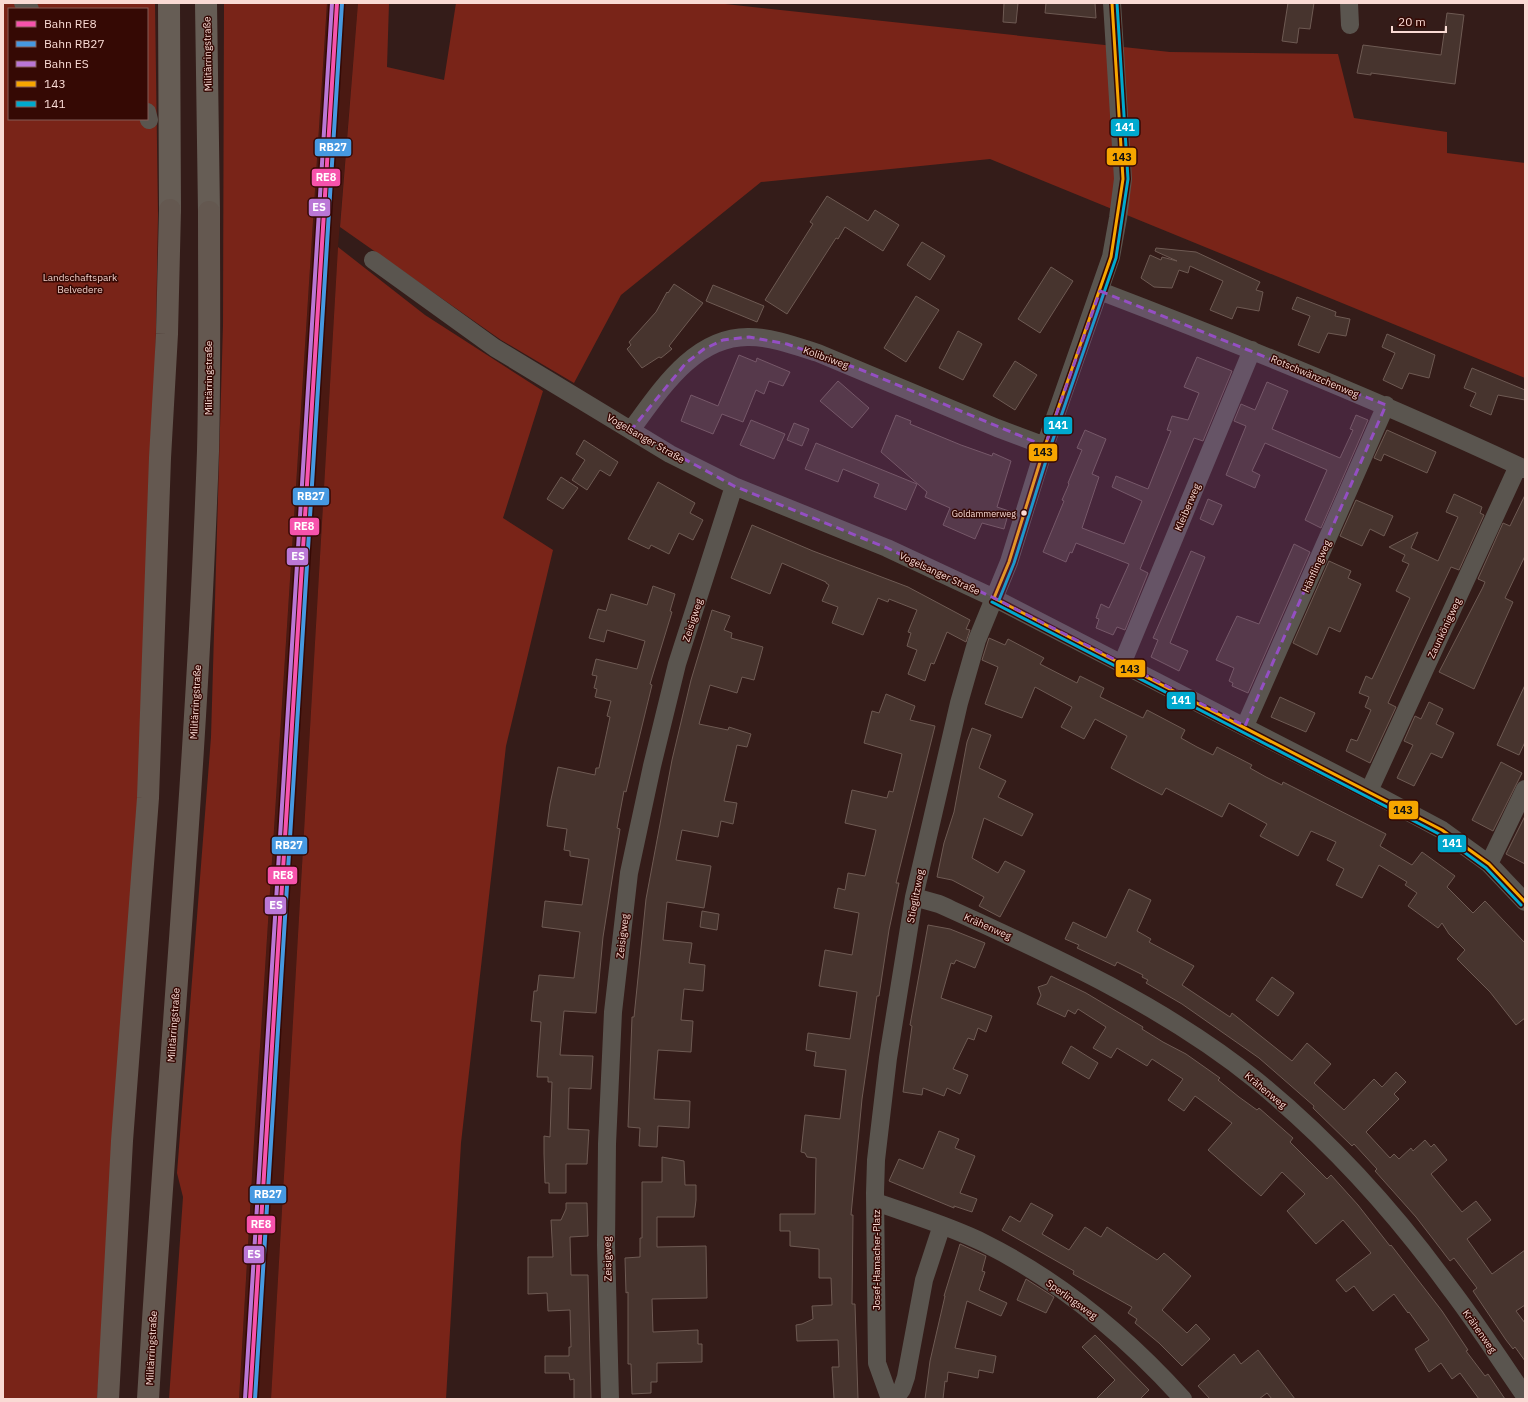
<svg xmlns="http://www.w3.org/2000/svg" width="1528" height="1402" font-family="'IBM Plex Sans',sans-serif">
<style>
.built{fill:#4a1912}
.green{fill:#792418;fill-rule:evenodd}
.building{fill:#47342e;stroke:#6e5a53}
.lines{fill:none;stroke-linecap:round;stroke-linejoin:round}
.minor{stroke:#5a554f;stroke-width:18}
.major{stroke:#665d55;stroke-width:22}
.highway{stroke:#645850;stroke-width:22}
.bus-1-casing{stroke:#350904;stroke-width:6}
.bus-2-casing{stroke:#350904;stroke-width:6}
.bus-1{stroke:#f7a600;stroke-width:3}
.bus-2{stroke:#00a9ce;stroke-width:3}
.rail-1-casing{stroke:#350904;stroke-width:7}
.rail-2-casing{stroke:#350904;stroke-width:7}
.rail-3-casing{stroke:#350904;stroke-width:7}
.rail-1{stroke:#f653ac;stroke-width:4}
.rail-2{stroke:#4699e1;stroke-width:4}
.rail-3{stroke:#ba77d6;stroke-width:4}
.marked{fill:#944fc3;fill-opacity:0.2;stroke:#944fc3;stroke-width:3;stroke-dasharray:8 5;stroke-linejoin:round}
.bus-dot{fill:#f9dad4;stroke:#350904;stroke-width:1.5}
.labels{text-anchor:middle;stroke-width:3;stroke-linejoin:round;paint-order:stroke}
.bus-label{font-size:9px;fill:#f9dad4;stroke:#350904;text-anchor:end}
.street-label{font-size:10px;fill:#f9dad4;stroke:#350904}
.park-label{font-size:10px;fill:#eecdc6;stroke:#350904}
.line-badge{stroke:#350904;stroke-width:1.5}
.badge-label{font-size:11px;text-anchor:middle;font-weight:bold;fill:#fff}
.pale-badge-label{font-size:11px;text-anchor:middle;font-weight:bold;fill:#111}
</style>
<rect width="100%" height="100%" fill="#341c19"/>
<!-- built -->
<path class="built" d="M327 3H358L338 247 271 1399H239L255 1125Z"/>
<!-- green -->
<path class="green" d="M3 3H155L158 215 151 611 126 1015 97 1399H3ZM9 9H147V119H9Z
M224 3H327L255 1125 239 1399H169L183 1197 177 1173 211 737 223 325Z
M358 3H389L387 67 444 80 456 3H716L1170 52 1338 54 1354 118 1447 132V153L1525 163V378L990 159 761 182 621 295 574 383 501 340 340 227Z
M338 247 425 315 543 391 503 518 553 550 506 746 461 1143 446 1399H271Z"/>
<!-- building -->
<path class="building" d="M1004 3H1018L1016 23 1003 22Z
M1046 3H1095L1096 18 1045 13Z
M1288 3H1314L1310 29 1299 28 1297 43 1282 41Z
M1447 13 1464 15 1455 84 1371 73V75L1357 73 1363 45 1441 55Z
M827 196 868 221 875 210 899 225 883 251 845 227 838 239 836 238 787 314 765 300 813 224 810 222Z
M922 242 945 256 930 280 907 265Z
M1156 248 1196 252 1260 282 1256 290 1263 292 1259 311 1237 307 1232 319 1210 310 1223 281 1190 266 1188 273 1179 270 1172 288 1154 287 1141 278 1150 255 1161 260 1162 257 1177 261 1155 251Z
M1051 267 1073 281 1040 333 1018 319Z
M674 284 703 303 669 346 672 349 661 358 659 357 642 368 627 349 631 345 629 342 656 312 667 292 668 293Z
M713 285 764 306 757 322 706 301Z
M916 296 939 310 906 362 884 348Z
M1297 297 1336 312 1335 316 1350 319 1346 336 1328 333 1319 353 1298 345 1310 316 1292 309Z
M958 331 982 344 963 380 939 368Z
M1387 334 1435 355 1429 378 1409 373 1402 389 1383 380 1395 353 1382 347Z
M739 355 756 362 757 358 759 359 790 372 783 386 769 381 764 394 756 390 743 422 722 414 713 434 681 421 691 395 718 406Z
M1197 357 1232 371 1203 441 1194 438 1140 569 1148 573 1125 630 1117 627 1113 635 1096 628 1099 619 1096 618 1101 604 1109 608 1129 564 1076 543 1072 553 1070 552 1066 562 1043 552 1064 501 1062 500 1069 484 1068 483 1082 450 1077 448 1085 430 1106 439 1092 474 1099 477 1082 528 1124 544 1142 501 1112 487 1116 476 1148 489 1171 431 1167 430 1172 416 1188 420 1199 393 1184 387Z
M1015 361 1037 375 1015 410 993 396Z
M1472 368 1525 390V400L1498 395 1491 415 1470 406 1476 393 1464 388Z
M838 381 869 408 852 428 820 401Z
M1267 382 1288 391 1272 429 1340 458 1353 430 1350 429 1356 415 1368 420 1321 528 1305 520 1327 470 1265 443 1252 471 1260 475 1255 488 1226 475 1246 426 1234 421 1241 404 1255 410Z
M896 415 911 421 910 424 961 445 992 456 993 453 1011 461 997 507 1009 511 1004 529 982 523 975 539 943 525 950 508 925 497 927 492 881 452Z
M751 420 785 434 774 459 740 445Z
M794 423 809 429 802 446 787 440Z
M1387 430 1436 452 1427 473 1384 454 1381 461 1374 458Z
M584 440 618 462 610 476 600 470 587 490 572 480 585 460 576 454Z
M816 443 917 484 906 510 874 497 879 484 843 469 838 482 805 469Z
M561 477 578 488 563 509 547 499Z
M658 482 695 503 690 513 703 520 693 540 679 533 669 554 651 545 649 549 628 539Z
M1454 494 1482 507 1480 513 1484 515 1459 570 1451 567 1419 635 1388 703 1396 707 1370 763 1346 751 1351 739 1357 741 1371 710 1365 707 1369 697 1359 693 1366 676 1372 679 1410 598 1396 591 1409 564 1402 561 1405 555 1389 547 1418 532 1411 548 1438 561 1458 517 1446 512Z
M1525 495V556L1505 598 1513 602 1474 689 1439 672 1483 587 1485 582 1478 579 1503 523 1510 526Z
M1208 499 1222 505 1213 525 1200 519Z
M1356 500 1393 516 1384 536 1370 529 1362 546 1340 536Z
M752 525 813 551 908 587 970 620 966 629 970 630 966 642 947 632 934 664 931 663 925 681 908 674 917 650 907 646 911 633 908 632 917 610 889 599 888 602 878 598 863 635 832 623 838 607 822 601 829 585 826 583V582L782 563 770 594 731 578Z
M1294 544 1310 552 1248 693 1232 686 1233 683 1229 681 1234 668 1216 660 1237 616 1259 624Z
M1191 551 1205 557 1170 643 1188 651 1179 671 1151 657 1158 640 1153 638Z
M1329 561 1351 571 1348 578 1361 584 1340 632 1329 627 1317 655 1293 643Z
M653 586 675 594 670 611 672 612 650 684 652 685 626 792 624 791 617 828 620 829 603 937 596 1013 564 1011 560 1055 593 1056 591 1089 569 1088 568 1129 589 1130 587 1164H566V1193H549V1183H545L544 1154V1136L550 1137 552 1082H548V1077H537L541 1022 531 1021 534 991H537L539 975 574 978 580 932 542 927 545 901 582 905 589 859 570 856V851L564 850 567 829 547 826 550 804 558 767 595 775 596 768H599L610 717 607 716 611 701 595 697 597 689 594 688 597 676 592 675 596 659 637 669 645 641 607 630 604 642 589 638 598 609 606 611 611 594 647 605Z
M712 610 730 616 724 630 732 633 731 638 763 647 754 680 742 677 737 693 710 685 699 724 728 730 729 727 751 734 747 747 737 745 724 801 737 803 733 824 721 821 718 837 682 830 676 860 711 866 704 908 667 902 663 940 692 943 689 963 705 965 703 991 684 989 681 1020 693 1021 691 1052 658 1050 654 1099 690 1101 689 1128 658 1126 657 1147 639 1146 640 1128 628 1127 632 1017H634L646 899 672 760 691 680Z
M989 638 1005 645 1008 639 1044 658 1040 664 1077 683 1080 676 1104 688 1100 697 1143 718 1147 710 1185 730 1181 738 1197 747 1213 755 1217 747 1252 765 1250 768 1266 777 1282 785 1283 782 1386 834 1380 846 1412 865 1422 852 1455 876 1447 887 1473 913 1485 901 1525 943V1018L1516 1025 1490 992 1457 959 1465 950 1449 934 1442 923 1438 928 1408 906 1417 893 1405 885 1407 882 1379 865 1362 898 1336 885 1344 869 1327 860 1336 842 1311 831 1298 856 1260 836 1267 824 1229 803 1222 817 1166 788 1162 795 1135 781 1111 768 1127 736 1095 719 1084 739 1061 727 1072 707 1035 687 1022 718 985 704 998 667 982 660Z
M1525 685V742L1519 755 1497 745Z
M886 694 915 706 910 720 935 726 896 883H899L889 930 879 996H877L862 1099 851 1215H853L852 1304H855L858 1399H834L832 1367H839L838 1340 797 1341 796 1325 802 1324 813 1319 812 1306 832 1305 831 1278H819V1249L790 1246V1231H780V1214H815L816 1158 807 1157 805 1153 801 1152 805 1115 840 1119 846 1070 814 1066 816 1052 806 1050 808 1033 850 1039 857 992 819 986 825 950 852 955 859 913 834 908 838 888 845 890 848 873 865 876 876 830 845 823 852 790 887 798 889 791 893 792 902 754 864 743 872 711 879 713Z
M1280 697 1315 713 1306 732 1271 717Z
M1429 702 1443 709 1436 724 1454 733 1442 758 1431 753 1414 786 1397 778 1413 745 1404 741 1415 716 1421 719Z
M972 728 991 735 979 768 1006 781 998 797 1033 814 1022 836 984 818 972 858 998 873 1005 861 1025 871 1000 917 979 906 984 897 952 880 937 877 944 843 954 812 967 742Z
M1501 762 1522 773 1493 831 1472 820Z
M1525 816V864L1506 854Z
M1129 889 1151 900 1137 931 1151 939 1149 942 1194 966 1182 985 1230 1017 1232 1013 1292 1061 1307 1043 1331 1064 1314 1083 1344 1110 1374 1079 1382 1087 1396 1072 1406 1082 1394 1094 1399 1099 1366 1132 1390 1158 1394 1154 1399 1159 1411 1148 1413 1151 1425 1140 1431 1147 1434 1144 1447 1160 1431 1174 1462 1212 1476 1201 1491 1220 1467 1239 1492 1274 1525 1250V1305L1516 1311 1525 1323V1361L1515 1347 1513 1349 1506 1340 1473 1291 1477 1288 1454 1258 1450 1261 1416 1217 1375 1171 1377 1169 1354 1144 1352 1146 1313 1108 1314 1106 1259 1058 1182 1004 1146 983 1148 980 1142 977 1143 975 1117 962 1115 966 1077 948 1079 945 1065 939 1073 922 1106 938Z
M702 911 719 914 717 930 700 927Z
M928 925 950 929 985 943 975 968 956 960 954 964 951 963 941 998 992 1016 986 1032 978 1028 974 1040 968 1038 953 1069 968 1075 960 1094 947 1088 944 1096 923 1088 922 1095 903 1092 912 1026 910 1025Z
M1051 976 1086 993 1143 1027 1142 1029 1163 1042 1186 1054 1220 1078 1218 1080 1239 1097 1257 1110 1259 1108 1293 1138 1290 1142 1327 1179 1331 1175 1358 1205 1390 1246 1391 1245 1442 1311 1468 1350 1466 1351 1485 1376 1488 1374 1505 1399H1479L1460 1373 1452 1379 1441 1363 1429 1372 1415 1349 1429 1340 1409 1312 1408 1313 1394 1294 1373 1311 1354 1286 1346 1292 1336 1280 1371 1253 1343 1220 1316 1244 1287 1211 1305 1194 1282 1172 1261 1196 1208 1150 1232 1123 1195 1096 1184 1111 1168 1100 1183 1079 1152 1059 1147 1066 1117 1048 1111 1058 1093 1048 1106 1027 1078 1009 1075 1014 1068 1010 1065 1017 1037 1004 1041 995 1038 987 1047 984Z
M1272 977 1294 993 1278 1016 1256 1000Z
M1071 1046 1098 1063 1089 1079 1062 1063Z
M939 1131 959 1139 955 1148 975 1156 960 1193 977 1199 972 1212 954 1206V1208L889 1181 899 1159 923 1169Z
M662 1157 684 1161 685 1185H696V1200L694 1217H657V1247L706 1246 707 1298 652 1299 653 1332 698 1330V1344H702V1362L657 1363V1382H651V1393L632 1394 631 1364H628V1292L626 1293 625 1258 640 1257V1238H642V1182H662Z
M566 1203H587L588 1236 570 1237 571 1275H588L591 1399H574V1379L570 1380 569 1373H545V1356H569V1347H571L570 1310 548 1311 547 1293 528 1294V1257H553L551 1220H561L566 1209Z
M1031 1203 1053 1215 1042 1234 1069 1250 1085 1227 1101 1237 1107 1227 1157 1260 1164 1253 1191 1276 1162 1310 1187 1333 1196 1324 1210 1339 1182 1366 1159 1343 1135 1323 1137 1319 1128 1313 1132 1307 1073 1274 1074 1271 1002 1230 1010 1216 1020 1222Z
M960 1244 986 1256 982 1271 985 1272 979 1290 1007 1303 1001 1316 967 1301 955 1348 996 1356 993 1373 979 1370 978 1378 948 1372 947 1382 945 1381 943 1399H925L930 1361 945 1296H944Z
M1026 1279 1054 1297 1046 1313 1017 1300Z
M1095 1335 1149 1390 1140 1399H1096L1115 1380 1082 1347Z
M1258 1350 1295 1399H1272L1267 1393 1259 1399H1210L1198 1386 1234 1354 1241 1364Z"/>
<g class="lines">
<!-- minor -->
<path class="minor" d="M23 3 30 9
M1349 3 1350 25
M147 112 149 120
M373 260 495 348 670 454 734 486 887 548 994 598 1369 791 1442 830 1489 864 1525 902
M1100 291C1244 346 1386 404 1525 469
M631 430C660 391 694 336 749 337 772 337 796 346 818 353L997 428 1045 446
M1122 664 1252 350
M1245 726 1386 405
M1369 791 1518 466
M1489 864 1525 789
M914 897 939 904C1049 954 1162 1004 1257 1081 1329 1140 1394 1211 1449 1287 1476 1322 1500 1360 1525 1396
M876 1202C912 1215 950 1226 984 1243 1060 1281 1126 1336 1183 1399
M610 1399 606 1245 607 1144 613 1012 629 873 652 766 677 664 734 486
M890 1399 877 1363 875 1193 876 1160 888 1058 914 897 959 703 977 640 1009 562 1045 446 1111 257 1118 218 1123 179 1112 3
M895 1399 902 1389 906 1377 924 1280 942 1225"/>
<!-- major -->
<path class="major" d="M169 3 170 210
M206 3 209 212"/>
<!-- highway -->
<path class="highway" d="M108 1399 122 1141 148 798 160 458 167 334 170 210
M148 1399C167 1083 197 768 208 451 210 372 209 292 209 212"/>
<defs>
<path id="bus-1" d="M994 598 1442 830 1489 864 1525 902
M994 598 1009 562 1045 446 1111 257 1123 179 1112 3"/>
<path id="bus-2" d="M999 600 1014 563 1050 448 1116 258 1128 179 1117 3
M992 602 1439 834 1486 868 1521 905"/>
</defs>
<!-- bus-1 casing -->
<use href="#bus-1" class="bus-1-casing"/>
<!-- bus-2 casing -->
<use href="#bus-2" class="bus-2-casing"/>
<!-- bus-1 -->
<use href="#bus-1" class="bus-1"/>
<!-- bus-2 -->
<use href="#bus-2" class="bus-2"/>
<defs>
<path id="rail-1" d="M250 1399 337 3"/>
<path id="rail-2" d="M255 1399 342 3"/>
<path id="rail-3" d="M245 1399 332 3"/>
</defs>
<!-- rail-1 casing -->
<use href="#rail-1" class="rail-1-casing"/>
<!-- rail-2 casing -->
<use href="#rail-2" class="rail-2-casing"/>
<!-- rail-3 casing -->
<use href="#rail-3" class="rail-3-casing"/>
<!-- rail-1 -->
<use href="#rail-1" class="rail-1"/>
<!-- rail-2 -->
<use href="#rail-2" class="rail-2"/>
<!-- rail-3 -->
<use href="#rail-3" class="rail-3"/>
</g>
<!-- marked area -->
<path class="marked" d="M1100 291 1386 405 1245 726 994 598 887 548 734 486 631 430 686 363 704 349 723 340 749 337 787 344 859 369 1045 446Z"/>
<!-- markers -->
<circle class="bus-dot" cx="1024" cy="513" r="3.5"/>
<g class="labels">
<!-- bus labels -->
<g class="bus-label">
<text x="1016" y="517">Goldammerweg</text>
</g>
<!-- street labels -->
<g class="street-label">
<text transform="translate(207 54) rotate(-91)" y="4">Militärringstraße</text>
<text transform="translate(826 357) rotate(20)" y="4">Kolibriweg</text>
<text transform="translate(1315 376) rotate(23)" y="4">Rotschwänzchenweg</text>
<text transform="translate(208 378) rotate(-90)" y="4">Militärringstraße</text>
<text transform="translate(646 438) rotate(30)" y="4">Vogelsanger Straße</text>
<text transform="translate(1187 507) rotate(-67)" y="4">Kleiberweg</text>
<text transform="translate(1316 566) rotate(-66)" y="4">Hänflingweg</text>
<text transform="translate(940 573) rotate(25)" y="4">Vogelsanger Straße</text>
<text transform="translate(692 620) rotate(-72)" y="4">Zeisigweg</text>
<text transform="translate(1444 628) rotate(-65)" y="4">Zaunkönigweg</text>
<text transform="translate(195 702) rotate(-87)" y="4">Militärringstraße</text>
<text transform="translate(915 896) rotate(-79)" y="4">Stieglitzweg</text>
<text transform="translate(988 926) rotate(24)" y="4">Krähenweg</text>
<text transform="translate(622 936) rotate(-83)" y="4">Zeisigweg</text>
<text transform="translate(173 1025) rotate(-86)" y="4">Militärringstraße</text>
<text transform="translate(1266 1090) rotate(40)" y="4">Krähenweg</text>
<text transform="translate(607 1259) rotate(-91)" y="4">Zeisigweg</text>
<text transform="translate(876 1260) rotate(-90)" y="4">Josef-Hamacher-Platz</text>
<text transform="translate(1072 1299) rotate(36)" y="4">Sperlingsweg</text>
<text transform="translate(1480 1331) rotate(55)" y="4">Krähenweg</text>
<text transform="translate(151 1348) rotate(-87)" y="4">Militärringstraße</text>
</g>
<!-- park labels -->
<g class="park-label">
<text x="80" y="281">Landschaftspark<tspan x="80" dy="12">Belvedere</tspan></text>
</g>
</g>
<g class="line-badge">
<rect x="1110" y="118" width="30" height="19" rx="4" fill="#00a9ce"/>
<rect x="314" y="138" width="38" height="19" rx="4" fill="#4699e1"/>
<rect x="1106" y="147" width="31" height="19" rx="4" fill="#f7a600"/>
<rect x="311" y="168" width="30" height="19" rx="4" fill="#f653ac"/>
<rect x="308" y="198" width="23" height="19" rx="4" fill="#ba77d6"/>
<rect x="1043" y="416" width="30" height="19" rx="4" fill="#00a9ce"/>
<rect x="1028" y="443" width="30" height="19" rx="4" fill="#f7a600"/>
<rect x="292" y="487" width="38" height="19" rx="4" fill="#4699e1"/>
<rect x="289" y="517" width="31" height="19" rx="4" fill="#f653ac"/>
<rect x="286" y="547" width="23" height="19" rx="4" fill="#ba77d6"/>
<rect x="1115" y="659" width="31" height="19" rx="4" fill="#f7a600"/>
<rect x="1166" y="691" width="30" height="19" rx="4" fill="#00a9ce"/>
<rect x="1388" y="800" width="31" height="20" rx="4" fill="#f7a600"/>
<rect x="1437" y="834" width="30" height="19" rx="4" fill="#00a9ce"/>
<rect x="271" y="836" width="37" height="19" rx="4" fill="#4699e1"/>
<rect x="267" y="866" width="31" height="19" rx="4" fill="#f653ac"/>
<rect x="264" y="896" width="23" height="19" rx="4" fill="#ba77d6"/>
<rect x="249" y="1185" width="38" height="19" rx="4" fill="#4699e1"/>
<rect x="246" y="1215" width="30" height="19" rx="4" fill="#f653ac"/>
<rect x="243" y="1245" width="22" height="19" rx="4" fill="#ba77d6"/>
</g>
<g class="badge-label">
<text x="1125" y="131">141</text>
<text x="333" y="151">RB27</text>
<text x="326" y="181">RE8</text>
<text x="319" y="211">ES</text>
<text x="1058" y="429">141</text>
<text x="311" y="500">RB27</text>
<text x="304" y="530">RE8</text>
<text x="298" y="560">ES</text>
<text x="1181" y="704">141</text>
<text x="1452" y="847">141</text>
<text x="289" y="849">RB27</text>
<text x="283" y="879">RE8</text>
<text x="276" y="909">ES</text>
<text x="268" y="1198">RB27</text>
<text x="261" y="1228">RE8</text>
<text x="254" y="1258">ES</text>
</g>
<g class="pale-badge-label">
<text x="1122" y="161">143</text>
<text x="1043" y="456">143</text>
<text x="1130" y="673">143</text>
<text x="1403" y="814">143</text>
</g>
<!-- border -->
<rect width="1528" height="1402" fill="none" stroke="#f9dad4" stroke-width="8"/>
<!-- legend -->
<rect x="8" y="8" width="140" height="112" fill="#350904" stroke="#835d57"/>
<rect x="16" y="21" width="20" height="6" fill="#f653ac" stroke="#835d57"/>
<text x="44" y="28" font-size="12" fill="#f9dad4">Bahn RE8</text>
<rect x="16" y="41" width="20" height="6" fill="#4699e1" stroke="#835d57"/>
<text x="44" y="48" font-size="12" fill="#f9dad4">Bahn RB27</text>
<rect x="16" y="61" width="20" height="6" fill="#ba77d6" stroke="#835d57"/>
<text x="44" y="68" font-size="12" fill="#f9dad4">Bahn ES</text>
<rect x="16" y="81" width="20" height="6" fill="#f7a600" stroke="#835d57"/>
<text x="44" y="88" font-size="12" fill="#f9dad4">143</text>
<rect x="16" y="101" width="20" height="6" fill="#00a9ce" stroke="#835d57"/>
<text x="44" y="108" font-size="12" fill="#f9dad4">141</text>
<!-- scale -->
<path d="M1392 26v6h54v-6" fill="none" stroke="#f9dad4" stroke-width="2"/>
<text x="1398" y="26" font-size="12" fill="#f9dad4" stroke="#350904" stroke-width="3" paint-order="stroke">20 m</text>
</svg>
